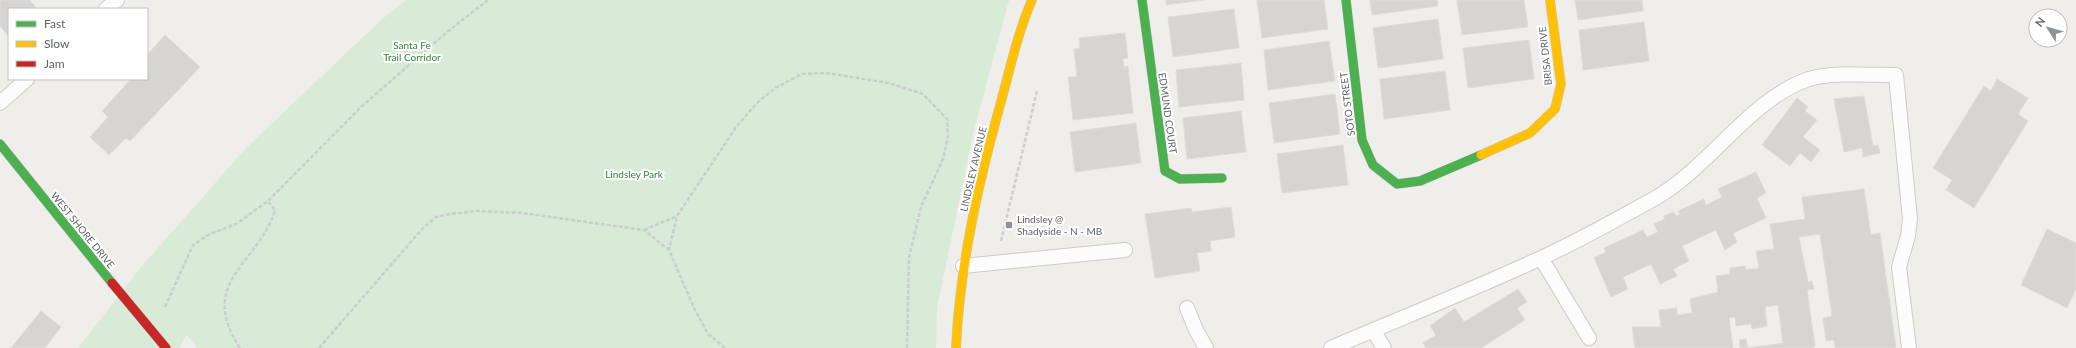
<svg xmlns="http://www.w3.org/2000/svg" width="2076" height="348" font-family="Lato,sans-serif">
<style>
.green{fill:#d8ebd6}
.building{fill:#d6d5d3;stroke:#deddd9}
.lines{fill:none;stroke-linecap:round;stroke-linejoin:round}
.lane-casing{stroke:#cbcccc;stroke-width:16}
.fast-casing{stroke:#cacacb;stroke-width:10}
.slow-casing{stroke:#cacacb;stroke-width:10}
.jam-casing{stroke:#cacacb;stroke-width:10}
.path{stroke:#cacfcc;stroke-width:2.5;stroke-dasharray:4 2;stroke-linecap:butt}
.lane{stroke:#fdfcfc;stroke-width:14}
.fast{stroke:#4caf50;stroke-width:9}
.slow{stroke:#ffc107;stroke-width:9}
.jam{stroke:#c62828;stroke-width:9}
.poi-dot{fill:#919496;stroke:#fff;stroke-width:1.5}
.labels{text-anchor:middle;stroke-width:4;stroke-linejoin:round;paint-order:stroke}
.park-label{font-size:10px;fill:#348238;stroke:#fff}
.street-label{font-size:10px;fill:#5f6368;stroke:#fff}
.poi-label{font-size:10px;fill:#5f6368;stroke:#fff;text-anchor:start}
</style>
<rect width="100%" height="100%" fill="#efeeea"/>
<!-- green -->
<path class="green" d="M406 0H1009L973 134 937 308 936 348H197L187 335 179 348H78L142 266 246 148 381 20Z"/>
<!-- building -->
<path class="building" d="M0 0H30L37 9H9V37L0 26Z
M1166 0H1203L1166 5Z
M1257 0H1324L1328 29 1262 38Z
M1370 0H1437L1438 6 1372 15Z
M1457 0H1524L1528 27 1462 35Z
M1575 0H1642L1643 11 1578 20Z
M1234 9 1239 48 1173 57 1168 17Z
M1438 19 1443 59 1378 68 1373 28Z
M1644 22 1649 61 1583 70 1579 30Z
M1125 33 1128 58 1123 59 1124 67 1128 66 1133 113 1073 120 1068 77H1077L1074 49 1080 48 1079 38Z
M165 35 200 67 130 141 126 138 109 155 90 137 108 117 102 111 131 79H147V55Z
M1529 40 1534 79 1468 88 1463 48Z
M1329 41 1335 81 1268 90 1264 50Z
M1241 63 1244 100 1179 107 1176 70Z
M1445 71 1450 110 1384 119 1380 79Z
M1997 79 2028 98 2018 114 2028 121 1974 208 1946 190 1952 180 1933 168 1984 86 1991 91Z
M1335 94 1340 134 1274 143 1269 103Z
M1864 96 1873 146 1878 145 1880 153 1863 157 1862 148 1844 152 1834 99Z
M1797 98 1808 107 1805 111 1817 120 1803 137 1820 150 1811 162 1800 153 1790 166 1762 145Z
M1241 111 1246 152 1187 159 1183 118Z
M1136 123 1141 163 1075 172 1070 132Z
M1343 145 1348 185 1282 193 1277 154Z
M1756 172 1766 193 1757 198 1766 218 1733 233 1737 242 1725 250 1716 230 1682 246 1689 261 1673 269 1677 276 1660 284 1651 264 1623 277 1628 289 1611 297 1594 258 1606 252 1604 248 1643 230 1647 237 1658 232 1654 224 1665 219 1663 216 1674 212 1676 216 1680 214 1678 211 1704 199 1706 205 1722 197 1718 189Z
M1864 189 1871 235 1880 233 1896 348H1835L1834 340 1826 341 1823 318 1832 316 1820 234 1799 237 1808 282 1812 281 1814 289 1807 290 1815 346 1812 348H1740L1739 340 1746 339 1748 348 1783 343 1778 305 1765 307 1767 326 1752 329 1751 324 1736 326 1735 317 1729 318 1733 348H1635L1632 327H1661L1659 310 1677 308V315L1692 313 1690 299 1718 292 1716 276 1730 274V268L1745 266 1746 270 1759 268 1756 251 1774 249 1770 224 1805 219 1802 197Z
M1231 207 1235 237 1210 241 1211 251 1197 253 1200 271 1155 278 1145 214 1191 208 1192 212Z
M2047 229 2076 243V289L2067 308 2021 285Z
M1518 289 1527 302 1517 308 1525 320 1481 348H1426L1423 343 1436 335 1430 326 1455 308 1464 322Z
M41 311 61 327 45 348H11Z"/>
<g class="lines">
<defs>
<path id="lane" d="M106 9 117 0
M0 103 27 79
M1541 258 1589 338
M963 266 1125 250
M1187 308 1196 330 1206 348
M1373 330 1384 348
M1331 348C1401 318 1472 290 1541 258 1579 241 1615 220 1652 200 1708 170 1749 99 1809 79 1832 72 1872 75 1896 75L1910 219 1908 236 1899 267 1909 348"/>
<path id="fast" d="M1142 0 1165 171 1180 179 1222 178
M1346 0 1362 140 1373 165 1397 184 1420 181 1481 155
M0 144 112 283"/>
<path id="slow" d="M1481 155 1530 133 1555 109 1561 84 1550 0
M956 348C960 262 979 181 1002 98 1011 65 1018 32 1032 0"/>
<path id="jam" d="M112 283 166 348"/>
</defs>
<!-- lane casing -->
<use href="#lane" class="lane-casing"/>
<!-- fast casing -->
<use href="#fast" class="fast-casing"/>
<!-- slow casing -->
<use href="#slow" class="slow-casing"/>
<!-- jam casing -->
<use href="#jam" class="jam-casing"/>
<!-- path -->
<path class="path" d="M644 230 677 216
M1001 241 1037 91
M165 307 193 245 210 234 236 224 268 201 362 106 447 32 488 0
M240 348C196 281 259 264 275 210L268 201
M319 348 423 228 436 217 450 214 477 211 522 213 644 230 669 250
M725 348 708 334 694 308 669 250 677 216 736 127 757 103 775 88 802 74 826 73 889 83 923 94 947 119 948 136 943 159 921 207 909 258 907 348"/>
<!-- lane -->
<use href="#lane" class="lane"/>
<!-- fast -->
<use href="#fast" class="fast"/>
<!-- slow -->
<use href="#slow" class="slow"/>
<!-- jam -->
<use href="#jam" class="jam"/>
</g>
<!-- markers -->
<rect class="poi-dot" x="1005" y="221" width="8" height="8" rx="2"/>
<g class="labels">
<!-- park labels -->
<g class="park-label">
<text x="412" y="49">Santa Fe<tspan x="412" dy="12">Trail Corridor</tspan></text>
<text x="634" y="178">Lindsley Park</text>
</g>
<!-- street labels -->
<g class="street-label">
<text transform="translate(1545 56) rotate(-96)" y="4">BRISA DRIVE</text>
<text transform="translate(1347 104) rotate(-97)" y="4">SOTO STREET</text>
<text transform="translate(1168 113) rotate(82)" y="4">EDMUND COURT</text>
<text transform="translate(973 169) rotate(-77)" y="4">LINDSLEY AVENUE</text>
<text transform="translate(83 230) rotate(51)" y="4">WEST SHORE DRIVE</text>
</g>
<!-- poi labels -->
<g class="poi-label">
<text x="1017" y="223">Lindsley @<tspan x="1017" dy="12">Shadyside - N - MB</tspan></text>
</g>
</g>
<!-- legend -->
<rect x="8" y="8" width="140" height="72" fill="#ffffff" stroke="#bfc1c3"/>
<rect x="16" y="21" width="20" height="6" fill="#4caf50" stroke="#bfc1c3"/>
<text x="44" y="28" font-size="12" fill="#5f6368">Fast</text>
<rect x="16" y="41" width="20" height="6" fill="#ffc107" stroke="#bfc1c3"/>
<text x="44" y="48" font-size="12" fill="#5f6368">Slow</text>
<rect x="16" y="61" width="20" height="6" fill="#c62828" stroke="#bfc1c3"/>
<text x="44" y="68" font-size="12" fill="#5f6368">Jam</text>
<!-- north arrow -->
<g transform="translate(2048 28) rotate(307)"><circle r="19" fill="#ffffff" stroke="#bfc1c3"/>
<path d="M0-3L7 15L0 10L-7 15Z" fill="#919496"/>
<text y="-6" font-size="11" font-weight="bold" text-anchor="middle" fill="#5f6368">N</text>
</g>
</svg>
